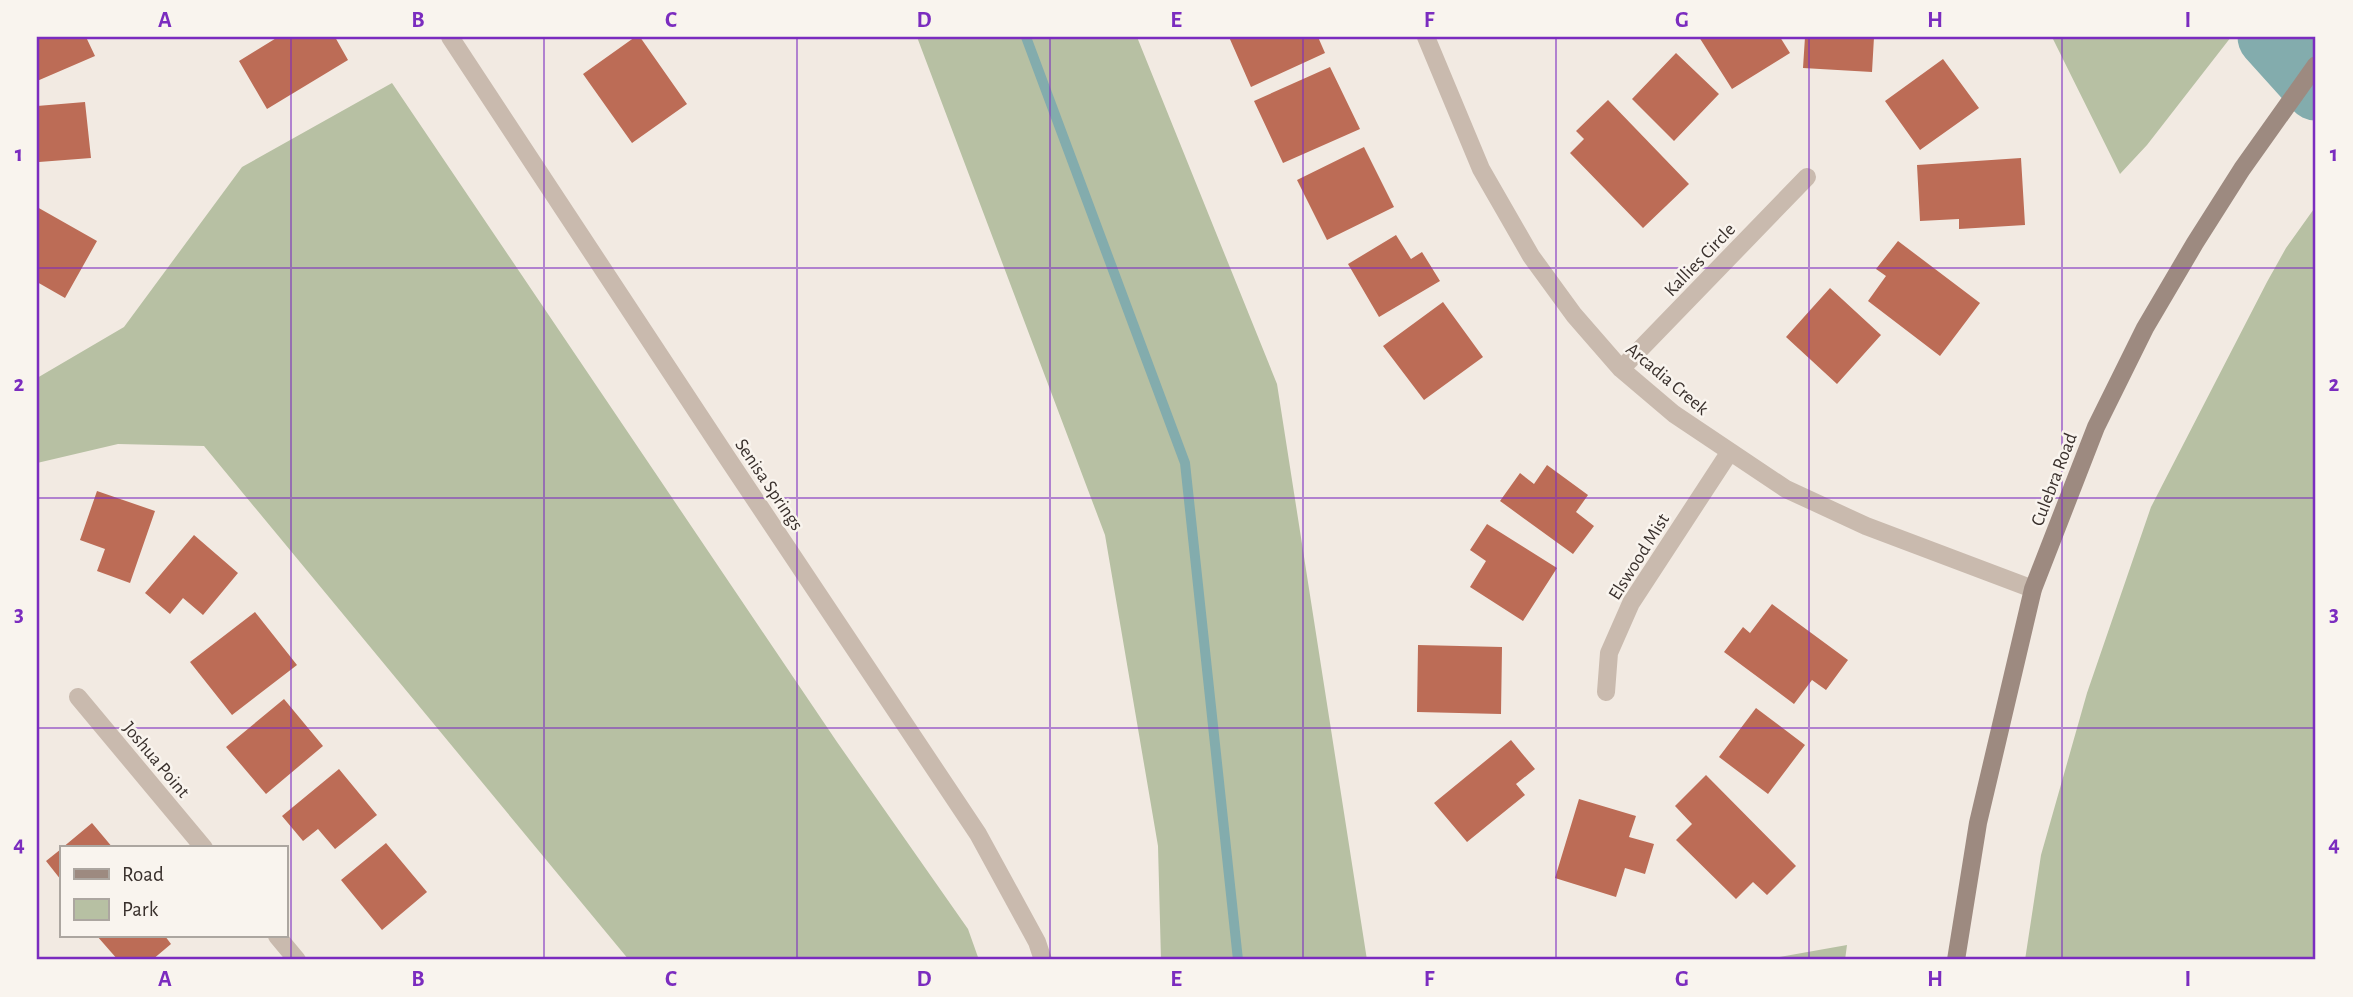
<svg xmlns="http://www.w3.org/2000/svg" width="2353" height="997" font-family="'Alegreya Sans',sans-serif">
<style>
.green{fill:#b7c0a3}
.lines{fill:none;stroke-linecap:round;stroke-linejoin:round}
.stream{stroke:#83acad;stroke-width:10}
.river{stroke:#83acad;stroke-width:63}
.building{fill:#bc6c56}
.minor{stroke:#c9baae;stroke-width:18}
.secondary{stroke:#9d8a80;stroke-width:18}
.grid{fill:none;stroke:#7b2cbf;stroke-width:2;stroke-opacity:0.55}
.labels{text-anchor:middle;stroke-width:5;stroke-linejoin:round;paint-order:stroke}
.street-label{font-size:19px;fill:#39302c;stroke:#f9f4ee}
.neatline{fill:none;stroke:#7b2cbf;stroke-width:2.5}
.grid-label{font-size:23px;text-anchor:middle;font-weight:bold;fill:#7b2cbf}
</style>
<rect width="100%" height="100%" fill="#f2eae2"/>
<!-- green -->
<path class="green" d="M917 37H1137L1277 384 1367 960H1161L1158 846 1105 535Z
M2052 37H2231L2147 145 2120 174Z
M392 83 837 742 968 929 979 960H629L204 446 118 444 37 463V378L124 327 242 167Z
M2316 206V960H2025L2041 855 2087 693 2151 507 2267 282 2286 248Z
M1847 945 1845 960H1763Z"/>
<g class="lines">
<!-- stream -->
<path class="stream" d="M1026 37 1185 463 1238 960"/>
<!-- river -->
<path class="river" d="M2269 37 2316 89"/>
</g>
<!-- building -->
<path class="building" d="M37 37H86L95 56 37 81Z
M278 37H335L348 60 267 109 239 61Z
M635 37H640L687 104 632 143 583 74Z
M1229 37H1318L1325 53 1251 87Z
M1699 37H1780L1790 53 1732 89Z
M1805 37H1874L1872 72 1803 68Z
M1676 53 1719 94 1674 141 1632 99Z
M1943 59 1979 108 1920 150 1885 101Z
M1330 67 1360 129 1283 163 1254 101Z
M1608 100 1689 184 1643 228 1570 153 1584 139 1576 131Z
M85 102 91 158 39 162 37 106Z
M1364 147 1394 207 1327 240 1297 180Z
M2021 158 2025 225 1959 229V219L1920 221 1917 165Z
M37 207 97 241 65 298 37 282Z
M1396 235 1411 259 1422 252 1440 281 1379 317 1348 264Z
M1898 241 1980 303 1940 356 1868 301 1886 276 1876 269Z
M1830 288 1881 335 1837 384 1786 337Z
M1443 302 1483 357 1424 400 1383 346Z
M1547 465 1588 495 1576 512 1594 526 1573 554 1500 501 1520 473 1534 484Z
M97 491 155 511 130 583 97 571 105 549 80 540Z
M1487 524 1557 568 1523 621 1470 587 1486 561 1470 550Z
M194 535 238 573 203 615 183 598 170 614 145 593Z
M1772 604 1848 660 1826 690 1812 680 1794 704 1724 652 1743 627 1750 633Z
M255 612 297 665 232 715 190 662Z
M1418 645 1502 647 1501 714 1417 712Z
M284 699 323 746 266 794 226 747Z
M1756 708 1805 745 1768 794 1719 757Z
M1511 740 1535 769 1516 784 1525 795 1467 842 1434 803Z
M339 769 377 815 335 849 318 829 303 841 282 816Z
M1706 775 1796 866 1767 895 1753 882 1736 899 1676 840 1692 824 1675 806Z
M1579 799 1636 816 1629 837 1654 844 1645 874 1625 868 1616 897 1555 878Z
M92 823 113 848H62Z
M386 843 427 892 382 930 341 880Z
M61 849V880L46 861Z
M97 936H165L171 944 152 960H118Z"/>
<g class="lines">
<!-- minor -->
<path class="minor" d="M450 37 726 456 978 834 1037 942 1043 960
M1426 37 1481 169 1531 256 1574 315 1621 369 1674 414 1786 489 1866 526 2033 589
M1621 369 1807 177
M1606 692 1609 653 1631 603 1729 453
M78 697 204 848
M277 936 297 960"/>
<!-- secondary -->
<path class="secondary" d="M1956 960 1978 823 2033 589 2096 427 2145 328 2195 243 2242 169 2316 65"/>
</g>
<!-- grid -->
<path class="grid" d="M291 37V960M544 37V960M797 37V960M1050 37V960M1303 37V960M1556 37V960M1809 37V960M2062 37V960M37 268H2316M37 498H2316M37 728H2316"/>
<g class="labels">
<!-- street labels -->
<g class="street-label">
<text transform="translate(1699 259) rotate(-46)" y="7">Kallies Circle</text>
<text transform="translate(1668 378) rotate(40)" y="7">Arcadia Creek</text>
<text transform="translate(2053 479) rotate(-69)" y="7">Culebra Road</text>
<text transform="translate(770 484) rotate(56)" y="7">Senisa Springs</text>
<text transform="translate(1638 556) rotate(-58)" y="7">Elswood Mist</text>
<text transform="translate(157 759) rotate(50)" y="7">Joshua Point</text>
</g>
</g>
<!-- border -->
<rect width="2353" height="997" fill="none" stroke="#f9f4ee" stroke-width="77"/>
<!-- legend -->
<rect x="60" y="846" width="228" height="91" fill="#f9f4ee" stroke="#aca6a0" stroke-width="2"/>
<rect x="74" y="869" width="35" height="10" fill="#9d8a80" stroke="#aca6a0" stroke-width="2"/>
<text x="122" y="881" font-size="21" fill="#39302c">Road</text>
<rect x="74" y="899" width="35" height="21" fill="#b7c0a3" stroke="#aca6a0" stroke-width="2"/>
<text x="122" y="916" font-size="21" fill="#39302c">Park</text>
<rect x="38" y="38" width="2276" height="920" class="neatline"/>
<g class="grid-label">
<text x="165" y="27">A</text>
<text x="418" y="27">B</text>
<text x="671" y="27">C</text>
<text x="924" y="27">D</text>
<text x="1176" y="27">E</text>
<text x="1429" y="27">F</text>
<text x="1682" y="27">G</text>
<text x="1935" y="27">H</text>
<text x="2188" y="27">I</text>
<text x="19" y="161">1</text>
<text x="2334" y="161">1</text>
<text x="19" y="391">2</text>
<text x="2334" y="391">2</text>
<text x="19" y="621">3</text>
<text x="2334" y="621">3</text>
<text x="19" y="851">4</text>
<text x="2334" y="851">4</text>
<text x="165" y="986">A</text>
<text x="418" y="986">B</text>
<text x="671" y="986">C</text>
<text x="924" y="986">D</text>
<text x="1176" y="986">E</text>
<text x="1429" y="986">F</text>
<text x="1682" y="986">G</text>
<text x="1935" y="986">H</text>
<text x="2188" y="986">I</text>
</g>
</svg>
